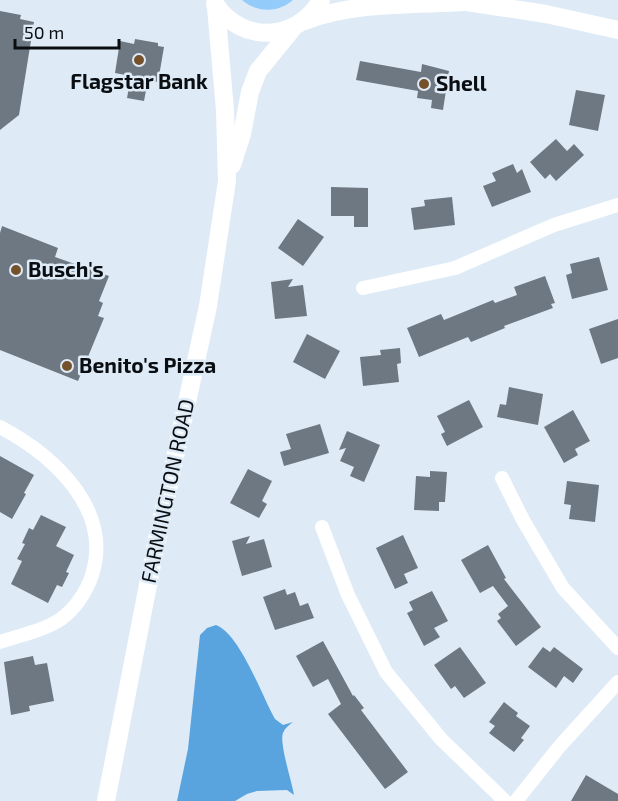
<svg xmlns="http://www.w3.org/2000/svg" width="618" height="801" font-family="'Exo 2',sans-serif">
<style>
.green{fill:#93cbfb}
.water{fill:#59a3df}
.building{fill:#6d7882}
.lines{fill:none;stroke-linecap:round;stroke-linejoin:round}
.street{stroke:#fff;stroke-width:14}
.secondary{stroke:#fff;stroke-width:18}
.poi-dot{fill:#75512b;stroke:#deebf6;stroke-width:2}
.labels{text-anchor:middle;stroke-width:5;stroke-linejoin:round;paint-order:stroke}
.poi-label{font-size:21px;font-weight:bold;fill:#0a0e12;stroke:#deebf6;text-anchor:start}
.street-label{font-size:21px;fill:#0a0e12;stroke:#deebf6}
</style>
<rect width="100%" height="100%" fill="#deebf6"/>
<!-- green -->
<path class="green" d="M242 0H293C278 13 257 13 242 0Z"/>
<!-- water -->
<path class="water" d="M216 625C240 634 262 696 275 719L283 725 293 722C289 725 285 728 283 733 279 743 292 782 294 795L287 790 257 791 247 794 235 801H177L188 749 200 635 207 628Z"/>
<!-- building -->
<path class="building" d="M0 11 21 15 20 19 34 22 19 115 0 130Z
M135 39 158 43V46L164 47 158 82 148 80 144 101 127 98 131 76 115 73 120 41 134 44Z
M360 61 421 72 422 64 449 71 443 110 431 108 432 100 417 98 418 91 356 80Z
M576 90 605 95 598 131 569 125Z
M556 139 567 151 574 144 584 155 556 181 550 174 545 179 530 162Z
M513 164 517 173 522 169 531 192 492 207 483 186 496 181 492 173Z
M331 187 368 188V227H354V216H331Z
M452 197 455 225 414 230 411 208 425 206 424 200Z
M298 219 324 237 303 266 278 248Z
M2 226 58 248 55 257 109 276 99 301 103 303 98 316 104 318 78 381 0 350V233Z
M599 257 608 290 572 299 566 275 572 273 570 264Z
M545 276 555 303 551 304 553 308 504 326 505 328 471 342 468 337 419 357 407 328 441 314 444 320 493 300 495 303 517 295 514 287Z
M293 279 288 287 303 285 307 316 275 319 271 282Z
M618 319V358L601 364 589 329Z
M307 334 340 351 325 379 293 362Z
M400 348 401 363 397 364 399 382 363 386 360 357 381 355 380 350Z
M509 387 543 394 538 425 497 417 500 404 506 405Z
M469 400 483 427 447 446 441 434 445 432 437 416Z
M573 410 590 441 575 449 578 455 564 463 544 427Z
M320 424 329 453 284 466 280 452 291 449 286 434Z
M347 431 380 445 364 482 350 476 354 467 340 461 346 448 339 450Z
M0 456 34 475 24 493 26 494 12 519 0 512Z
M248 469 272 481 262 501 267 504 259 518 230 503Z
M430 471 447 472 445 502H439V511L414 510 416 476 430 477Z
M567 481 599 485 595 522 569 519 571 505 564 504Z
M41 515 66 527 56 546 74 555 66 572 69 573 62 587 57 585 48 603 11 584 22 561 17 559 25 544 22 543 29 528 33 530Z
M403 535 418 568 404 574 408 583 395 589 376 548Z
M250 536 246 544 264 539 272 567 242 576 232 541Z
M488 545 506 578 504 579 541 627 516 646 497 621 501 618 498 614 508 606 493 586 480 593 461 560Z
M285 589 287 595 295 592 300 606 308 603 314 618 275 630 263 597Z
M432 591 448 621 434 628 440 637 424 646 407 613 413 610 409 602Z
M323 641 353 696 354 695 364 708 361 710 408 772 385 789 328 714 341 704 328 679 313 687 296 656Z
M460 647 486 683 464 698 455 686 451 689 434 665Z
M543 647 550 652 554 647 583 669 573 683 564 676 556 688 528 667Z
M33 656 35 665 47 663 54 701 29 706 30 711 11 715 4 662Z
M504 702 518 713 516 716 530 726 521 738 524 740 514 752 489 733 495 726 489 722Z
M586 775 618 794V801H571Z"/>
<g class="lines">
<!-- street -->
<path class="street" d="M363 288 455 268 554 225 618 205
M0 427C53 455 113 509 92 575 87 591 75 609 61 619 43 631 20 635 0 642
M502 478 523 520 563 588 618 648
M322 527 348 595 386 672 441 739 505 801
M516 801 559 747 618 682"/>
<!-- secondary -->
<path class="secondary" d="M454 0 546 14 618 30
M215 4C242 44 297 42 321 0
M305 21C352 2 414 5 465 2
M232 165 242 134 250 92 258 71 293 28
M106 801 156 544 208 306 227 181 225 110 216 7"/>
</g>
<!-- markers -->
<g class="poi-dot">
<circle cx="139" cy="60" r="6"/>
<circle cx="424" cy="84" r="6"/>
<circle cx="16" cy="270" r="6"/>
<circle cx="67" cy="366" r="6"/>
</g>
<g class="labels">
<!-- poi labels -->
<g class="poi-label">
<text x="139" y="89" text-anchor="middle">Flagstar Bank</text>
<text x="436" y="91">Shell</text>
<text x="28" y="277">Busch's</text>
<text x="79" y="373">Benito's Pizza</text>
</g>
<!-- street labels -->
<g class="street-label">
<text transform="translate(168 491) rotate(-78)" y="7">FARMINGTON ROAD</text>
</g>
</g>
<!-- scale -->
<path d="M15 39v9h104v-9" fill="none" stroke="#0a0e12" stroke-width="3"/>
<text x="24" y="39" font-size="18" fill="#0a0e12" stroke="#deebf6" stroke-width="4.5" paint-order="stroke">50 m</text>
</svg>
